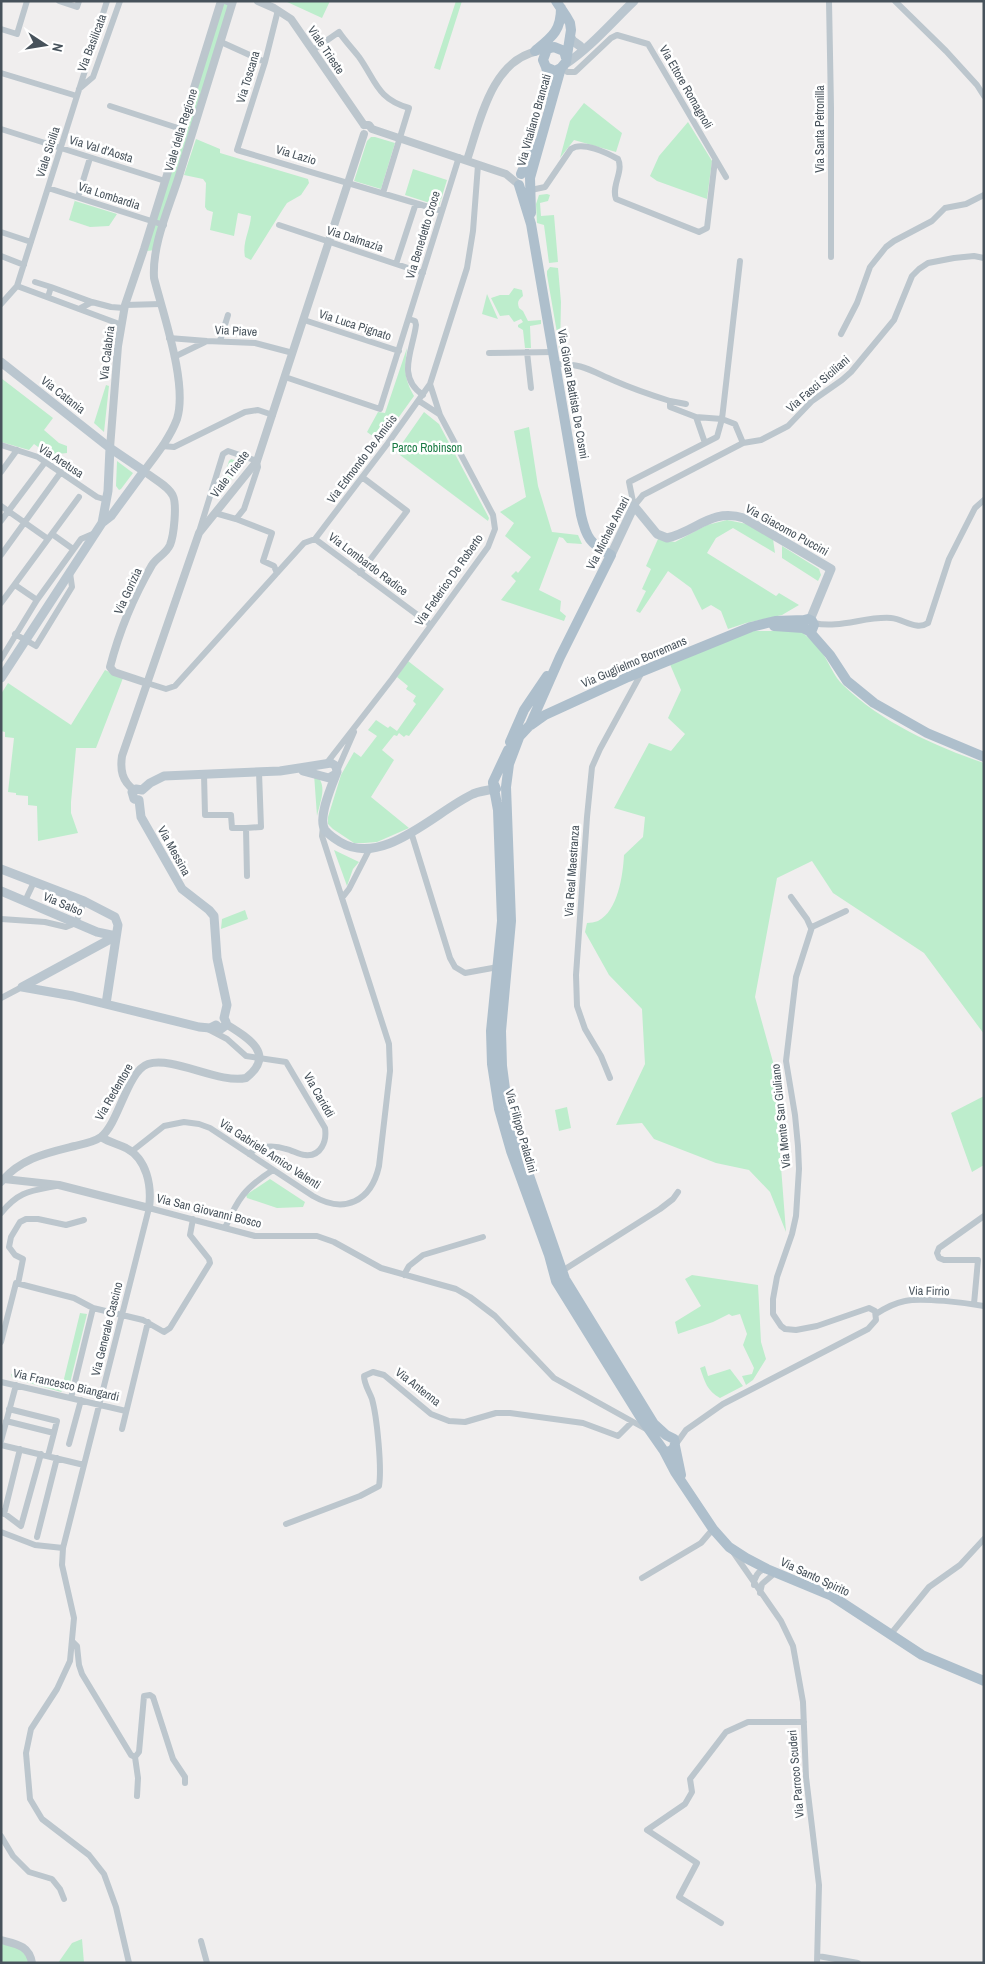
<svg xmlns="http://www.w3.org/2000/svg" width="985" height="1964" font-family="'Archivo Narrow',sans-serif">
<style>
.green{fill:#bdedcc}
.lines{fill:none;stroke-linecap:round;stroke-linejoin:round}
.minor{stroke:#bcc6cd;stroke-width:6}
.tertiary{stroke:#bcc6cd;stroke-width:8}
.secondary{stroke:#bac6cf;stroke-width:9}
.primary{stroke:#aebfcc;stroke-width:10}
.labels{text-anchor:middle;stroke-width:5;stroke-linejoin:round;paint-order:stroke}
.street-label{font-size:12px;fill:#47525b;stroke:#fff}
.park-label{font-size:12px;fill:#197a43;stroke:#fff}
</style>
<rect width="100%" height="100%" fill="#f0eeee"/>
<!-- green -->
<path class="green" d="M221 1 232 4 156 250 147 251Z
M285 1H330L322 18Z
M456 1H462L440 70 434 68Z
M584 103 622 133 616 152 574 140 560 158 570 121Z
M688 122 712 161 707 199 657 181 650 176 659 156Z
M371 137H375L395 143 381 189 354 181 367 141Z
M196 139 220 149V153L308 179 309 183 301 195 287 203 283 209 251 260 245 257C242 242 250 231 251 216L238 213 234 236 210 230 213 212 207 210 205 207 206 183 203 179 184 175Z
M413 169 447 180 439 206 405 195Z
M547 194 550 195 548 201 540 203 541 216 554 215 558 262 549 263 544 225 537 223 536 204 539 195Z
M75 200V201L117 214 109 226 90 227 69 220Z
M550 267 558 268 561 302 560 350 547 275V271Z
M514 288 522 290 523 296C518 300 517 302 519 308L523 311 528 321 541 320V324L530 326 531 348H525L523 330 518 327V325L523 322 521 319 514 322 509 315 500 316 491 298 500 295H509Z
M487 294 498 319 482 314Z
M407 348C405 368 403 377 414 396L381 442 367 432 378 412 385 413Z
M1 378 53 418 44 430 59 443 67 446V453L49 455 34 444 29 450 1 442Z
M106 385 109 386 104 432 94 423Z
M424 412 439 424 489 518 488 521 396 452Z
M529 427 538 486 552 532 578 535 582 544 567 543 563 538 559 537 539 590 561 601 560 611 566 616 564 621 501 600 516 581 511 576 516 571 518 573 531 557 505 536 514 523 500 512 526 497 514 431Z
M231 459 243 463 242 466 217 497 229 461Z
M117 461 133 473 121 489 119 490 116 486Z
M727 520 747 524 773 539 775 553 733 528 716 538 707 553 776 596 779 593 799 605 782 615 746 623 728 629 721 611 711 605 702 610 691 588 668 571 640 613 636 611 646 591 642 589 651 569 646 566 658 539 675 542 707 525Z
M782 546 819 569 821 575 818 581 782 558Z
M751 631H801C807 637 815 643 820 650 829 661 833 676 843 685 881 722 934 746 984 763V1034L924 953 833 893 812 861 777 878 755 997 773 1062 786 1232 770 1192 749 1170 716 1163 654 1139 642 1123 616 1125 645 1064 642 1009 609 975 585 932 587 923C590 923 595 922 598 921 618 911 623 875 624 855L643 837 645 817 614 808 649 743 671 751 685 734 668 718 681 690 669 662Z
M408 661 444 689 409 736 406 735 404 737 399 733 397 736 394 735 382 750 394 760 371 797 409 828 377 842 364 843H354L333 829 328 824V817L341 775 354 752 361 757 377 736 368 730 376 720 388 728 390 726 397 731 416 704 413 701 416 696 406 689 408 686 397 677Z
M105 670 123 678 96 748H76L71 802V813L78 833 38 841 37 806 28 805V796L16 795V793L8 792 14 738 5 737V732L1 731V694L8 683 71 725Z
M314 774C329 783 320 802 317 816Z
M334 850 359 862 353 869 347 886Z
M245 910 248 919 221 929 222 919Z
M984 1096V1165L972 1172 951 1113Z
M567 1107 571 1128 559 1131 555 1110Z
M270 1179 305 1202 303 1207 277 1208 247 1198 246 1195Z
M692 1275 758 1285 761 1342 766 1359 753 1380 746 1385 742 1376 752 1374 754 1368 743 1345 747 1334 740 1314 732 1316 729 1314 713 1322 678 1334 675 1322 701 1306 685 1279Z
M80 1313 87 1314 70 1383 61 1392 12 1378 11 1374 62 1387Z
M705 1366 708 1376 730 1369 743 1386 720 1398C707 1391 705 1382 700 1368Z
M82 1939 84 1963H58L72 1943Z
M1 1940 16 1944 32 1963H1Z"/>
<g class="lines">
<!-- minor -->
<path class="minor" d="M59 1 77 7 79 1
M225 1 232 4
M829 1 831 108V257
M895 1 946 51 977 85 984 96
M278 10 265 62 237 150 442 211
M1 29 17 34 27 1
M221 42 265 62
M313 50 339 32C345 41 352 48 359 57 376 81 377 99 409 108L383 193
M563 67 567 72H575L611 38 617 35 648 44 726 177
M1 73 77 96
M79 89 93 77 120 1
M110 106 181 129
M1 129 165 181
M48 188 164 225
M531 190 545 187 571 149C582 141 607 153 618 159 624 171 611 186 616 199L699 232 707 228 715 160
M78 197 90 158
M279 225 423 273
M1 232 31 242
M1 256 24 265
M740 261 722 419 735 424 743 443
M396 264 416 203
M35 282 51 287
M17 286 79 309 92 302 111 307 124 308
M48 297 51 287 92 302
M1 304 17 286 107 1
M125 305 161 304
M79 309 122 325
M409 319 415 321 416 325C413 350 396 377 423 395
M304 320 399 351
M841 334 857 303 870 267 886 247 894 241 932 221 945 208 966 204 984 195
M169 338 207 341 255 343 293 353
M220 341 228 315
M527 352 531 388
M489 353 553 352
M174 357 205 342
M555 364C582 363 591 371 615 381 633 389 651 395 670 401V407L696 417 705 443
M285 377 380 409 459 157
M419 401 439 414
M670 401 686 404
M1 445 38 457 97 497 107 500
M162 446 174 447 245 412 258 410 273 415
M1 472 17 450
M1 506 48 539
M634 506 643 495 649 492 743 443 761 440 788 426 812 401 842 380 851 372 894 320 912 276 919 269 928 263 954 258 974 256 984 258
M634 506 629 482 717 437 722 419 696 417
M236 519 272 533 263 561 274 566 277 573
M1 521 46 461
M199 532 223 454 228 451 257 461 258 467 244 509 236 519 215 513
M52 534 73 549
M315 539 431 625
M1 555 61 472
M360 573 407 511 362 477
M15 585 37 600
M1 603 79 497
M814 623C839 629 866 616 891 618 904 619 916 631 928 623L949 559 975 508 984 500
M15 634 36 646 72 587 70 573
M1 659 37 600 81 539 95 533
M147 683 166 689 175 686 304 543 315 539 388 443 430 384 467 268 473 231 478 165
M326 764 392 679 488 547 495 529 493 515 440 415 430 384
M337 771 354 732
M204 774 205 815H231L232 828H246
M411 832 450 958 455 967 465 973 498 967
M247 876 246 828 261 827 259 772
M791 897 807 919 811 928
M342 898 349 889 369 850
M25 901 34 882
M1 919 45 922 66 927 76 923 84 901
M1 998 22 987
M206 1028 227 1039 246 1056 286 1062 325 1128C327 1141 321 1157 305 1155 299 1155 292 1150 286 1149 275 1145 257 1145 249 1154
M610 1078 601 1056 585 1029 577 1006 576 975 587 817 592 767 600 749 642 672
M131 1152 164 1126 184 1122 199 1124 210 1128 313 1196C344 1214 371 1202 379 1166L390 1071 389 1044 322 836 323 826
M1 1213C19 1191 30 1191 56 1186
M225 1228C238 1198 245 1188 273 1170
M562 1271 660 1209 673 1199 678 1192
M404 1275 409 1266 423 1255 483 1237
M18 1284 23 1259 15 1255 9 1247 11 1237 20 1222 26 1219H38L66 1225 84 1220
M974 1304 978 1260H944L939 1258 937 1253 939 1248 984 1216
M876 1314C885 1308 895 1303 905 1301 922 1297 966 1303 984 1306
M1 1342 16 1283 74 1298 93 1308 143 1320 164 1332 170 1328 210 1263 209 1259 190 1235 193 1219
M1 1382 126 1411
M71 1398 93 1308
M6 1421 54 1433 57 1421 9 1409
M122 1429 148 1322
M1 1441 16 1385
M69 1444 81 1400
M676 1444 686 1430 723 1404 868 1329 876 1320 875 1311 869 1308 817 1326 796 1330 785 1329 781 1326 773 1314V1299L777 1277 792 1234 796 1216 799 1169 798 1146 795 1115 786 1061 796 977 812 927 846 911
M1 1445 84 1465
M48 1456 54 1433
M1 1511 21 1526 41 1454
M4 1514 20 1449
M286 1524 360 1496 379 1486C382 1468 377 1417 372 1399 369 1391 364 1384 364 1376L373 1372 384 1375 431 1414 449 1421 465 1422 496 1413H510L583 1423 618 1436 632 1422
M1 1532 35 1545 63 1548
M37 1537 57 1458
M731 1549 781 1621 793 1646 803 1702 806 1777 819 1885 817 1963
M642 1578 701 1543 713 1529
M754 1585C754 1578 758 1570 766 1569
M760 1593 762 1584 776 1572
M890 1635 929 1587 960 1565 984 1539
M72 1641 77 1646 79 1665 82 1674 131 1755 135 1757 139 1752 144 1696 150 1695 153 1697 173 1759 185 1777V1783
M135 1757 138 1778 137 1796
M1 1836 13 1856 29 1872 52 1879 60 1889 64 1899
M721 1923 679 1897 697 1863 647 1830 685 1804 692 1792 690 1779 726 1732 748 1722H804
M201 1941 207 1963
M818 1956 858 1963
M129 1963 116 1907 104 1874 89 1855 42 1819 30 1799 26 1753 31 1729 57 1689 70 1661 74 1618 62 1565 63 1548 149 1208 255 1236H317L334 1242 381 1268 456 1289 470 1297 495 1316 554 1378 646 1429"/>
<!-- tertiary -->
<path class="tertiary" d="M258 1 274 8 291 19 364 125
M364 125H369L372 129 506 174 518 184
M467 160C480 122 491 60 538 51
M110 448 118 346 125 305 144 249 221 1
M147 683 114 672 110 667C119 632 134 596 152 565 157 557 166 554 170 545 174 535 177 505 173 496 169 486 152 478 144 471 156 455 170 438 177 419 188 384 163 314 154 278 152 244 169 208 179 176 197 117 215 59 233 1
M134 790C122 781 120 770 122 756L199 533 257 461 364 134
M4 1179 59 1185 149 1208C152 1186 147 1159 126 1148 117 1144 109 1142 101 1137
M1 1182C21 1158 47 1153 75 1146 84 1144 94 1142 101 1137 119 1123 127 1071 148 1064 173 1056 219 1084 246 1078 277 1054 247 1037 226 1024
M1 1940C16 1944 29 1945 32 1963"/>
<!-- secondary -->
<path class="secondary" d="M570 36 573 41 580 46
M564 65C590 48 611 23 634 1
M1 362 110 448 144 471 111 516 102 523 1 678
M102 523 108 491 110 448
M611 555 634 506 657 534 667 538C697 531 711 508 744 518L831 569 810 620
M303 771 329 778 336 774
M142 790 150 783 164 776 280 771 331 763 336 766 337 772C332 785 317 818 325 830 329 835 335 839 340 842 383 868 436 811 473 794 480 791 488 790 496 789
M139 800 141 817 182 889 209 910 214 916 217 958 227 1005 224 1018
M139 800 134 799 132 792 136 789 142 790
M1 869 84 901 115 917 118 925 106 1004
M1 891 97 932 116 936
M22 987 73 996 199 1027 210 1028 216 1025
M22 987 116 936
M216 1025 221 1029 225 1026 226 1022 224 1018"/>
<!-- primary -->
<path class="primary" d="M556 1 566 16 570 23 571 30 566 62 561 68 555 71 546 67 543 60 547 49 554 47 564 51 566 58
M535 51C552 37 561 31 561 8
M546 67 550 84 549 96
M521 174 534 143
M531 213 530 178 561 68
M774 626 803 628 809 631 812 630 814 625 812 621 808 619 804 620 802 625
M809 631 830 655 847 681 874 703 927 733 984 757
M531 725 545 715 628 677 751 627 775 621 804 620
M520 735 509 764 506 787 511 921 501 1031 502 1066 505 1089 515 1135 565 1279 654 1424 666 1435 674 1439C677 1447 672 1453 664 1451
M517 739 530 725 560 657 611 555C590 544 586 537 581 515L531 224 519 185
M510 742 524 710 547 676
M493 783 498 810 502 921 491 1031 492 1064 499 1109 511 1151 549 1255 556 1281 641 1418 664 1451 675 1472 713 1529 729 1547 746 1558 767 1569 832 1596 922 1655 984 1681
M496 789 493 782 508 750
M675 1446 681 1475"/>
</g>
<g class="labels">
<!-- street labels -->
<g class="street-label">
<text transform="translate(92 43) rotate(-69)" y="4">Via Basilicata</text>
<text transform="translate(326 50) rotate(56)" y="4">Viale Trieste</text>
<text transform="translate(248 77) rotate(-73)" y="4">Via Toscana</text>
<text transform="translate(686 87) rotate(60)" y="4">Via Ettore Romagnoli</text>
<text transform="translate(534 120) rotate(-74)" y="4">Via Vitaliano Brancati</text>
<text transform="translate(820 129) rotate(-90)" y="4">Via Santa Petronilla</text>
<text transform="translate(181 130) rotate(-73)" y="4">Viale della Regione</text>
<text transform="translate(101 149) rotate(17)" y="4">Via Val d'Aosta</text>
<text transform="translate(48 152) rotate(-72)" y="4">Viale Sicilia</text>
<text transform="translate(296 155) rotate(17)" y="4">Via Lazio</text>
<text transform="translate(109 196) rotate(18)" y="4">Via Lombardia</text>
<text transform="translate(423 235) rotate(-73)" y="4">Via Benedetto Croce</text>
<text transform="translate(355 239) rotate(18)" y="4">Via Dalmazia</text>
<text transform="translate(355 325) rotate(18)" y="4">Via Luca Pignato</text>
<text transform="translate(236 331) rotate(3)" y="4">Via Piave</text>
<text transform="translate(107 353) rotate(-83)" y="4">Via Calabria</text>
<text transform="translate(818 384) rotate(-41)" y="4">Via Fasci Siciliani</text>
<text transform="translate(573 394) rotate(80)" y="4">Via Giovan Battista De Cosmi</text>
<text transform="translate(63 395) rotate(38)" y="4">Via Catania</text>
<text transform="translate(362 459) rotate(-53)" y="4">Via Edmondo De Amicis</text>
<text transform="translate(61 461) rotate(33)" y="4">Via Aretusa</text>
<text transform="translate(230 474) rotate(-53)" y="4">Viale Trieste</text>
<text transform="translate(787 530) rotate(29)" y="4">Via Giacomo Puccini</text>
<text transform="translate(608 533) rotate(-63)" y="4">Via Michele Amari</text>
<text transform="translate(368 564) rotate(37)" y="4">Via Lombardo Radice</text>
<text transform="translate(449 580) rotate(-55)" y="4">Via Federico De Roberto</text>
<text transform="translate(128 591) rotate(-65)" y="4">Via Gorizia</text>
<text transform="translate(634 662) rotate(-23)" y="4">Via Guglielmo Borremans</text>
<text transform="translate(174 851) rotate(61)" y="4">Via Messina</text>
<text transform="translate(572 871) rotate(-86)" y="4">Via Real Maestranza</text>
<text transform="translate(63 904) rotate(23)" y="4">Via Salso</text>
<text transform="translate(114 1092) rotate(-60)" y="4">Via Redentore</text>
<text transform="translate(319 1095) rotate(60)" y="4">Via Cariddi</text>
<text transform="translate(781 1116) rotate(-96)" y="4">Via Monte San Giuliano</text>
<text transform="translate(521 1131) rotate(74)" y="4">Via Filippo Paladini</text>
<text transform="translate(270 1154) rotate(33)" y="4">Via Gabriele Amico Valenti</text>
<text transform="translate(209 1211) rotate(14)" y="4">Via San Giovanni Bosco</text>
<text transform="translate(929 1291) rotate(1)" y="4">Via Firrìo</text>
<text transform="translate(107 1329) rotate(-76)" y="4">Via Generale Cascino</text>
<text transform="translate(66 1385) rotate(13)" y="4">Via Francesco Biangardi</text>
<text transform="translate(418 1387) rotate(38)" y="4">Via Antenna</text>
<text transform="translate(815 1577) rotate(25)" y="4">Via Santo Spirito</text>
<text transform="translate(796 1774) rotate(-95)" y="4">Via Parroco Scuderi</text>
</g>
<!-- park labels -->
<g class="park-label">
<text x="427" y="452">Parco Robinson</text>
</g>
</g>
<!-- border -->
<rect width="985" height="1964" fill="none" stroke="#47525b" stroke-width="5"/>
<!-- north arrow -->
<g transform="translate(45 45) rotate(102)" stroke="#ffffff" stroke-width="4" paint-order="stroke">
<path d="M0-4L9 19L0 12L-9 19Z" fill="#47525b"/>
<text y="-8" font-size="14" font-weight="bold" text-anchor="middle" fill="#47525b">N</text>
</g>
</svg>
